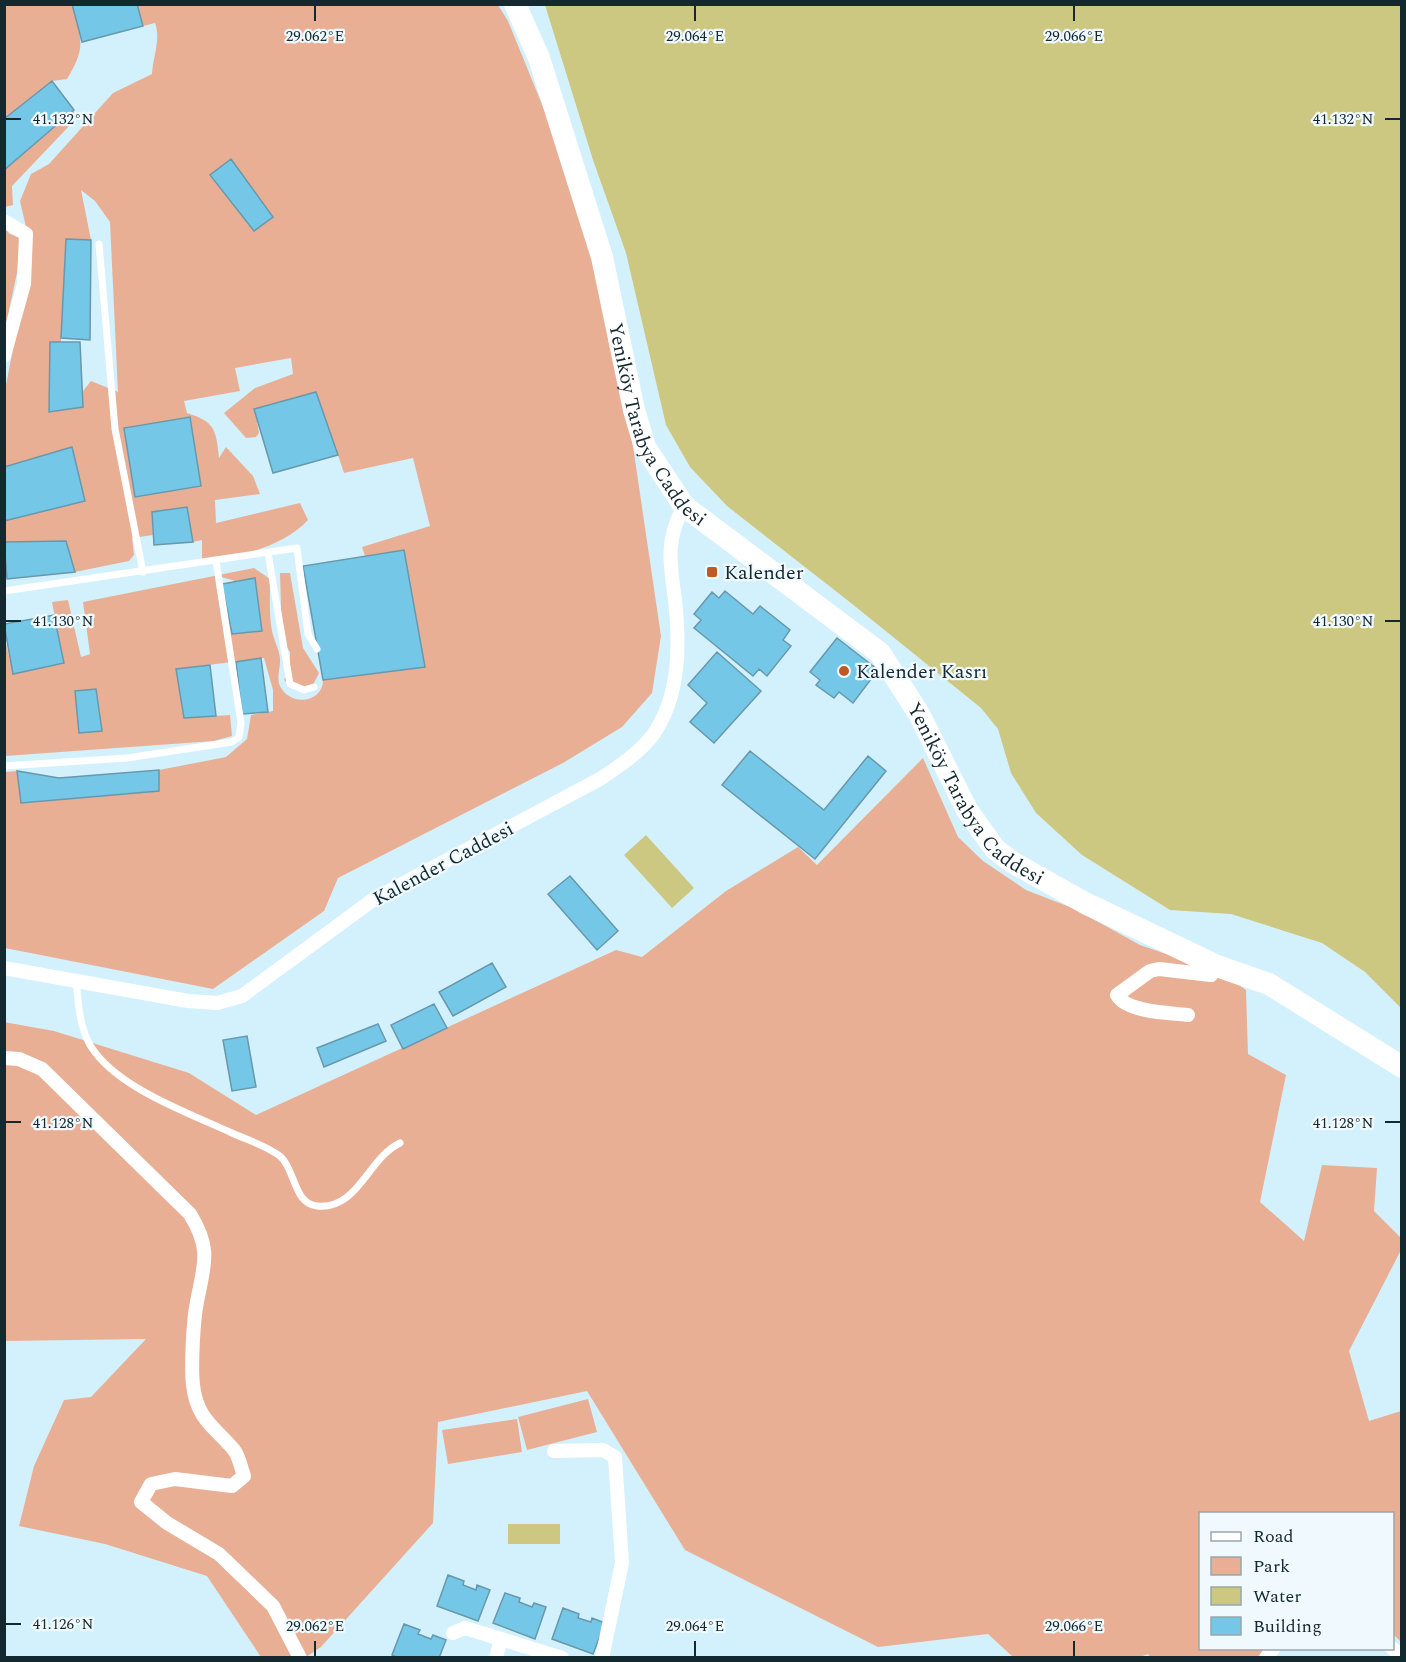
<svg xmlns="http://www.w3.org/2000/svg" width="1406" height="1662" font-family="Spectral,serif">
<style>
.green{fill:#e9af95;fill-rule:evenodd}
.water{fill:#cdc881}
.building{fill:#75c7e7;stroke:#6898ab;stroke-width:1.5}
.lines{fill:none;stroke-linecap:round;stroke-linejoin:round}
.service{stroke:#fff;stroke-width:7}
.minor{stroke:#fff;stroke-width:14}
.primary{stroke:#fff;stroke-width:22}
.ticks{fill:none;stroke:#14282f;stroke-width:2}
.poi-dot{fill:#bd5925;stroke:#f0fafe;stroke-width:2}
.labels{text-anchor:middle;stroke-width:4.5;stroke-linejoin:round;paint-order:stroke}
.street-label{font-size:20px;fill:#14282f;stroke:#f0fafe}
.poi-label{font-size:20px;fill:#14282f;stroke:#f0fafe;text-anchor:start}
.ticks-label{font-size:15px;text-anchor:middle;fill:#14282f;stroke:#f0fafe;stroke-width:4.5;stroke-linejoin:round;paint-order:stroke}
</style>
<rect width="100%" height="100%" fill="#d3f1fd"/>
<!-- green -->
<path class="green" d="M5 5H72C81 40 87 46 67 79L52 81 5 119Z
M137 5H498L508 21 574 183 620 358 661 636 652 693 622 727 563 763 338 878 324 911 213 989 5 948V772L17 771 21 803 159 791V770L226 757 247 739 251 715 273 711V690L264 658 176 669 184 718 230 715 232 736 214 741 5 756 4 635 13 673 64 663 52 602 68 600 81 657 90 654 83 602 254 568 270 579C270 596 269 615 272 631 274 640 279 649 280 658 281 667 276 677 280 686 290 707 323 703 323 680L425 667 404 550 365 556 362 547 430 526 413 458 344 473 338 455 255 409 259 433 256 437 246 438 224 413 255 388 293 374 291 358 235 368 240 391 184 401 187 413C215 422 216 429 219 458L226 447 253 476 260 494 215 500 216 523 300 503 308 520C282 548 238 556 202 563V540L193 542 187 507 152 512 153 535 132 538 134 555 129 561 75 572 66 541 5 542V521L85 501 72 448 5 467V390L28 272 26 227 20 201 31 174 49 164 113 93 152 74C153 57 161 39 155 23L143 26ZM231 160 273 217 254 231 210 175ZM81 190 95 201 110 222 118 392 91 381 83 391V407L49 411 50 342H61V338L66 239 91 240ZM190 417 200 486 135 496 124 428ZM218 576 235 581 255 578 262 631 232 633 222 584ZM96 689 102 731 79 733 75 691Z
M74 110 73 122 12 186 13 205 5 207 4 170Z
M5 222 14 225 8 233 20 238 17 273 5 329Z
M280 573H290L303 648 319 673 311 689 295 690 284 680 290 666V652L282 641Z
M923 758 958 837 983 861 1026 890 1075 909 1140 945 1222 973 1246 990 1248 1054 1286 1075 1260 1202 1304 1241 1322 1165 1377 1168 1374 1211 1401 1238V1250L1349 1351 1369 1421 1401 1411V1642L1393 1634 1392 1514H1200V1648L1264 1649 1258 1657 1151 1658 1148 1654 1137 1658 1013 1657 988 1634 878 1647 685 1550 587 1391 438 1422 433 1523 321 1647 306 1657H261L207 1576 105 1544 19 1526 34 1466 64 1400 91 1397 146 1339 5 1341 4 1022 54 1031 189 1073 256 1115 616 950 642 957 726 891 798 847 817 865Z
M588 1399 597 1432 527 1450 518 1417Z
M517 1419 522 1452 448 1464 442 1430Z"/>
<!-- water -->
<path class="water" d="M545 5H1401V1008L1365 972 1322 943 1231 914 1170 910 1082 855 1036 813 1011 773 998 729 981 708 851 603 727 506 690 467 666 425 626 253 593 160Z
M646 835 694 888 672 908 624 855Z
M508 1524H560V1544H508Z"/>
<!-- building -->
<path class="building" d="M72 4H137L143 26 82 42Z
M52 81 74 110 4 170V119Z
M231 159 273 217 254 231 210 175Z
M66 239 91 240 90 340 61 338Z
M50 342H80L83 407 49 412Z
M316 392 338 455 273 473 254 409Z
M190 417 201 486 135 497 124 428Z
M72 447 85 501 4 521V467Z
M187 507 193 542 154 545 152 512Z
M66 541 75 572 7 579 4 542Z
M404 550 425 667 323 680 303 566Z
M255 578 262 631 232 634 222 584Z
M725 591 753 614 760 606 790 630 783 640 791 646 767 676 759 669 753 676 694 628 701 620 694 614 712 592 719 598Z
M54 615 64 663 13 674 4 624Z
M837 638 878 670 853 703 839 692 834 698 816 685 820 680 810 672Z
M717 652 761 691 714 743 690 722 707 703 688 685Z
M261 658 268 712 242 714 236 662Z
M210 665 216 716 184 718 176 669Z
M96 689 102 731 79 733 75 691Z
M750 751 824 810 868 756 886 771 815 859 722 785Z
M159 770V791L21 803 17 771 59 778Z
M570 876 618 931 597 950 548 894Z
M492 963 506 987 453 1016 439 992Z
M434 1004 447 1028 403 1049 391 1025Z
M378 1024 386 1041 324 1067 317 1048Z
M247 1036 256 1087 232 1091 223 1040Z
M448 1575 464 1581 463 1585 476 1590 477 1585 490 1590 478 1621 437 1606Z
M505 1593 520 1598 519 1602 532 1607 534 1603 546 1607 535 1639 493 1623Z
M563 1608 579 1614 578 1618 591 1622 592 1618 605 1623 593 1654 552 1639Z
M404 1624 420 1630 418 1634 431 1639 433 1635 446 1640 439 1658H398L392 1655Z"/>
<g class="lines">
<!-- service -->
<path class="service" d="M99 244 115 429 143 572
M268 553 290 684 304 690 314 687
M4 591 297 548 308 634 317 649
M4 766 127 758 232 742 239 737 241 723 216 561
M76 979C78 1001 79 1025 90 1045 116 1088 189 1113 232 1133 247 1140 268 1146 281 1157 295 1170 294 1204 317 1206 358 1210 368 1158 400 1143"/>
<!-- minor -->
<path class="minor" d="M4 221 26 234 24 284 4 356
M4 968 188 1001 217 1003 242 996 374 899 600 779C618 767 639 753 653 735 680 696 680 645 675 600 670 564 665 540 684 506
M1188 1015C1170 1013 1126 1012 1117 995L1150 971 1159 969 1211 975 1217 966
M4 1058 19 1059 42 1069 190 1214C212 1250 204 1264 197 1302 193 1321 191 1366 193 1385 197 1420 215 1427 234 1450 239 1456 241 1468 244 1476L232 1486 175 1479 151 1484 141 1502 167 1523 219 1554 273 1606 300 1658
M554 1451 603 1450 615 1457 622 1563 602 1658
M453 1633 465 1628 501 1639
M1392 1648 1402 1656
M496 1658 501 1639 562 1658
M1266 1658 1274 1648"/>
<!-- primary -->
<path class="primary" id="s1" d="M515 4 539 58 602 257 634 410 645 447 684 506 880 653 919 714 967 810 995 849 1012 862 1085 903 1217 966 1269 984 1402 1067"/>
</g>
<!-- ticks -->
<path class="ticks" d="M315 6V21M695 6V21M1074 6V21M6 119H21M1385 119H1400M6 621H21M1385 621H1400M6 1122H21M1385 1122H1400M6 1624H21M315 1641V1656M695 1641V1656M1074 1641V1656"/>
<!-- markers -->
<g class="poi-dot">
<rect x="706" y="566" width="12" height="12" rx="3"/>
<circle cx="844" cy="671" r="6"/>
</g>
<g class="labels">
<!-- street labels -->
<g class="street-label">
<text dy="7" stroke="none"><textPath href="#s1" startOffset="447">Yeniköy Tarabya Caddesi</textPath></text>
<text dy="7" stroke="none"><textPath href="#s1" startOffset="951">Yeniköy Tarabya Caddesi</textPath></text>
<text transform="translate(443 863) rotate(-28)" y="7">Kalender Caddesi</text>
</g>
<!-- poi labels -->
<g class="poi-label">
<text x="724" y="579">Kalender</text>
<text x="856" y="678">Kalender Kasrı</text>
</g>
</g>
<g class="ticks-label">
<text x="315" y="41">29.062°E</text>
<text x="695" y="41">29.064°E</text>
<text x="1074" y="41">29.066°E</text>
<text x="63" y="124">41.132°N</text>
<text x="1343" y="124">41.132°N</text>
<text x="63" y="626">41.130°N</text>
<text x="1343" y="626">41.130°N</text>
<text x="63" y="1128">41.128°N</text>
<text x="1343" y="1128">41.128°N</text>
<text x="63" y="1629">41.126°N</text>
<text x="315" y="1631">29.062°E</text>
<text x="695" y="1631">29.064°E</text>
<text x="1074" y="1631">29.066°E</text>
</g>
<!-- border -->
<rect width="1406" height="1662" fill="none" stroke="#14282f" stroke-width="12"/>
<!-- legend -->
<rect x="1199" y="1512" width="195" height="138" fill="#f0fafe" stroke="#98a6ab" stroke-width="1.5"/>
<rect x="1211" y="1532" width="30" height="9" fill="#ffffff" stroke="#98a6ab" stroke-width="1.5"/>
<text x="1253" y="1542" font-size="18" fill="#14282f">Road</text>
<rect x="1211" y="1557" width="30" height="18" fill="#e9af95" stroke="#98a6ab" stroke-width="1.5"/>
<text x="1253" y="1572" font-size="18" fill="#14282f">Park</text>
<rect x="1211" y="1587" width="30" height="18" fill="#cdc881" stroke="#98a6ab" stroke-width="1.5"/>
<text x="1253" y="1602" font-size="18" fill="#14282f">Water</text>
<rect x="1211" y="1617" width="30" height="18" fill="#75c7e7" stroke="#98a6ab" stroke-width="1.5"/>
<text x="1253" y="1632" font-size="18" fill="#14282f">Building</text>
</svg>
